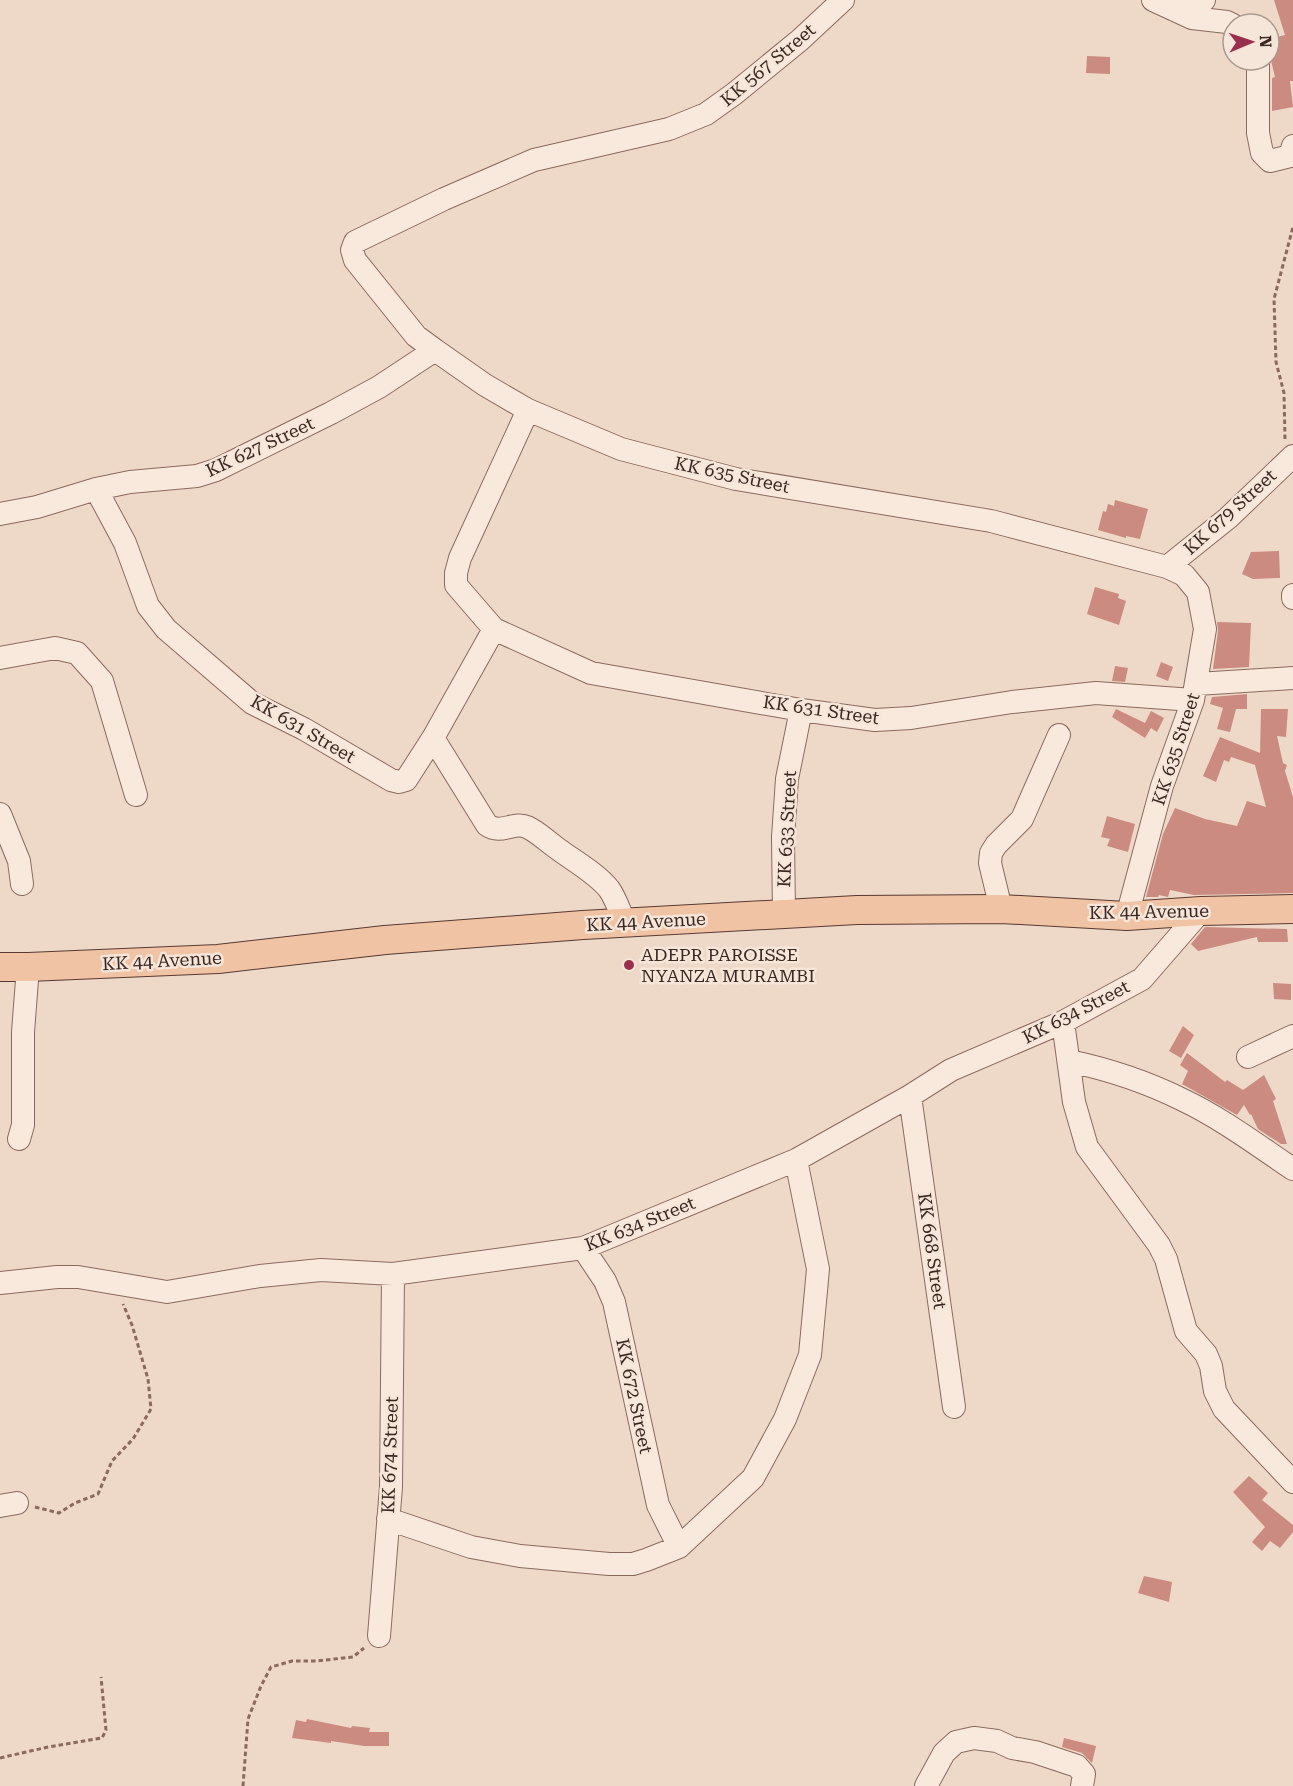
<svg xmlns="http://www.w3.org/2000/svg" width="1293" height="1786" font-family="'Roboto Serif',serif">
<style>
.building{fill:#cb8b80}
.lines{fill:none;stroke-linecap:round;stroke-linejoin:round}
.minor-casing{stroke:#8b6a5e;stroke-width:24}
.major-casing{stroke:#593932;stroke-width:30}
.path{stroke:#8b6a5e;stroke-width:3;stroke-dasharray:4.5 3;stroke-linecap:butt}
.minor{stroke:#f9e9dd;stroke-width:22}
.major{stroke:#efc3a3;stroke-width:28}
.poi-dot{fill:#992f4c;stroke:#f6e6d9;stroke-width:2}
.labels{text-anchor:middle;stroke-width:5;stroke-linejoin:round;paint-order:stroke}
.street-label{font-size:18px;fill:#3b2721;stroke:#f6e6d9}
.poi-label{font-size:18px;fill:#3b2721;stroke:#f6e6d9;text-anchor:start}
</style>
<rect width="100%" height="100%" fill="#eed9c9"/>
<!-- building -->
<path class="building" d="M1274 0H1293V81H1290L1293 107 1272 111V78L1275 77 1269 52V39L1285 35Z
M1087 56 1110 57V74L1086 73Z
M1115 500 1148 509 1140 539 1126 536V538L1098 530 1103 511 1106 512 1108 504 1114 506Z
M1279 551 1280 578 1253 579 1242 574 1251 552Z
M1095 587 1119 594 1118 598 1126 601 1119 625 1087 614Z
M1217 622 1251 623 1249 667 1213 669 1218 631Z
M1161 662 1173 667 1168 681 1156 676Z
M1115 666 1128 668 1125 682 1112 681Z
M1247 694V709H1236L1230 732 1217 729 1223 708 1210 704 1212 697Z
M1116 709 1145 723 1151 711 1164 718 1157 732 1151 728 1145 738 1112 717Z
M1261 709H1288L1286 737 1277 736 1283 763 1287 765 1285 771 1293 797V893L1194 895 1170 890 1168 897 1159 895 1158 897H1146L1163 834 1175 808 1205 819 1237 826 1247 801 1266 807 1255 765 1231 757 1229 762 1224 760 1216 782 1203 776 1220 737 1260 753Z
M1107 816 1135 824 1128 852 1107 846 1110 839 1101 837Z
M1205 927 1287 929 1288 942H1258L1257 937 1198 951 1191 944Z
M1273 983 1291 984V1000L1274 999Z
M1183 1026 1194 1035 1181 1058 1169 1051Z
M1187 1053 1225 1082 1227 1080 1243 1090 1264 1075 1276 1099 1273 1101 1287 1144H1281L1258 1129 1251 1114 1250 1115 1244 1105 1237 1115 1182 1084 1188 1071 1180 1065Z
M1249 1476 1268 1493 1262 1500 1293 1525V1532L1280 1548 1270 1541 1262 1551 1252 1542 1265 1527 1233 1492Z
M1144 1576 1172 1582 1169 1602 1138 1593Z
M307 1719 351 1728 352 1726 370 1728 369 1732H389V1746H364L331 1741V1743L292 1738 296 1720 306 1722Z
M1064 1738 1096 1746 1092 1763 1082 1753 1062 1747Z"/>
<g class="lines">
<defs>
<path id="minor" d="M843 0 800 40 734 94 706 114 669 129 534 160 444 199 355 242 352 250 355 260 416 336 435 350 485 385 528 410 621 449 736 479 991 521 1167 567 1184 575 1198 592 1205 629 1193 700 1162 786 1127 916
M1153 0 1192 18 1227 22 1233 25
M1172 9 1204 0
M1258 60V133L1262 153 1270 161 1290 156 1293 146
M528 410 460 558 456 573V585L494 629 591 673 801 710 875 720 911 718 1012 702 1096 693 1193 700
M96 489 125 543 148 606 166 629 252 703 304 729 391 780 399 782 406 780 433 738 494 629
M0 514 37 507 96 489 130 482 197 476 216 470 331 413 379 387 435 350
M1167 567 1228 518 1293 456
M1293 595V598
M0 658 55 648 77 653 102 681 136 795
M1197 684 1293 678
M433 738 487 825C501 835 514 821 527 827 538 832 548 842 558 849 574 861 596 873 609 889 616 899 620 912 625 923
M0 814 19 861 22 884
M1001 909 990 863 991 853 996 845 1022 819 1059 735
M784 914 783 837 787 779 801 710
M1063 1022 1074 1102 1087 1147 1159 1245 1166 1259 1186 1331 1206 1354 1211 1366 1215 1391 1224 1409 1293 1482
M1248 1057 1293 1036
M1069 1061C1107 1069 1147 1082 1183 1100 1221 1118 1257 1145 1293 1169
M910 1096 954 1407
M19 1139 23 1125V1032L28 967
M583 1248 605 1281 614 1302 658 1505 679 1547
M0 1283 57 1277H78L167 1292 260 1276 321 1270 393 1274 583 1248 796 1160 910 1096 951 1070 1063 1022 1142 979 1201 911
M0 1506 17 1503
M388 1519 471 1547 520 1556 609 1564H633L646 1560 679 1547 753 1478 785 1419 810 1355 818 1269 796 1160
M379 1636 391 1487 393 1274
M926 1786 944 1753 956 1742 974 1738 997 1741 1012 1748 1035 1752 1077 1766 1084 1774 1082 1786"/>
<path id="major" d="M0 967H28L218 959 385 940 583 925 857 910 1001 909 1127 916 1201 911 1293 909"/>
</defs>
<!-- minor casing -->
<use href="#minor" class="minor-casing"/>
<!-- major casing -->
<use href="#major" class="major-casing"/>
<!-- path -->
<path class="path" d="M1285 439 1284 393 1276 362 1274 299 1293 227
M35 1507 59 1513 75 1503 98 1494 112 1461 133 1439 151 1409 148 1379 132 1325 123 1304
M0 1758 48 1747 102 1738 106 1730 101 1677
M243 1786 248 1719 261 1686 271 1667 292 1661H316L353 1657 364 1648"/>
<!-- minor -->
<use href="#minor" class="minor"/>
<!-- major -->
<use href="#major" class="major"/>
</g>
<!-- markers -->
<circle class="poi-dot" cx="629" cy="965" r="6"/>
<g class="labels">
<!-- street labels -->
<g class="street-label">
<text transform="translate(768 65) rotate(-40)" y="6">KK 567 Street</text>
<text transform="translate(260 447) rotate(-25)" y="6">KK 627 Street</text>
<text transform="translate(732 475) rotate(12)" y="6">KK 635 Street</text>
<text transform="translate(1230 512) rotate(-42)" y="6">KK 679 Street</text>
<text transform="translate(821 710) rotate(8)" y="6">KK 631 Street</text>
<text transform="translate(303 729) rotate(30)" y="6">KK 631 Street</text>
<text transform="translate(1176 749) rotate(-72)" y="6">KK 635 Street</text>
<text transform="translate(787 829) rotate(-87)" y="6">KK 633 Street</text>
<text transform="translate(1149 912) rotate(-1)" y="6">KK 44 Avenue</text>
<text transform="translate(646 922) rotate(-3)" y="6">KK 44 Avenue</text>
<text transform="translate(162 961) rotate(-3)" y="6">KK 44 Avenue</text>
<text transform="translate(1076 1012) rotate(-27)" y="6">KK 634 Street</text>
<text transform="translate(640 1224) rotate(-22)" y="6">KK 634 Street</text>
<text transform="translate(932 1251) rotate(82)" y="6">KK 668 Street</text>
<text transform="translate(634 1396) rotate(78)" y="6">KK 672 Street</text>
<text transform="translate(390 1455) rotate(-88)" y="6">KK 674 Street</text>
</g>
<!-- poi labels -->
<g class="poi-label">
<text x="641" y="961">ADEPR PAROISSE<tspan x="641" dy="21">NYANZA MURAMBI</tspan></text>
</g>
</g>
<!-- north arrow -->
<g transform="translate(1251 42) rotate(88)"><circle r="28" fill="#f6e6d9" stroke="#ab9a8f" stroke-width="1.5"/>
<path d="M0-4.5L10 22L0 15L-10 22Z" fill="#992f4c"/>
<text y="-9" font-size="16" font-weight="bold" text-anchor="middle" fill="#3b2721">N</text>
</g>
</svg>
